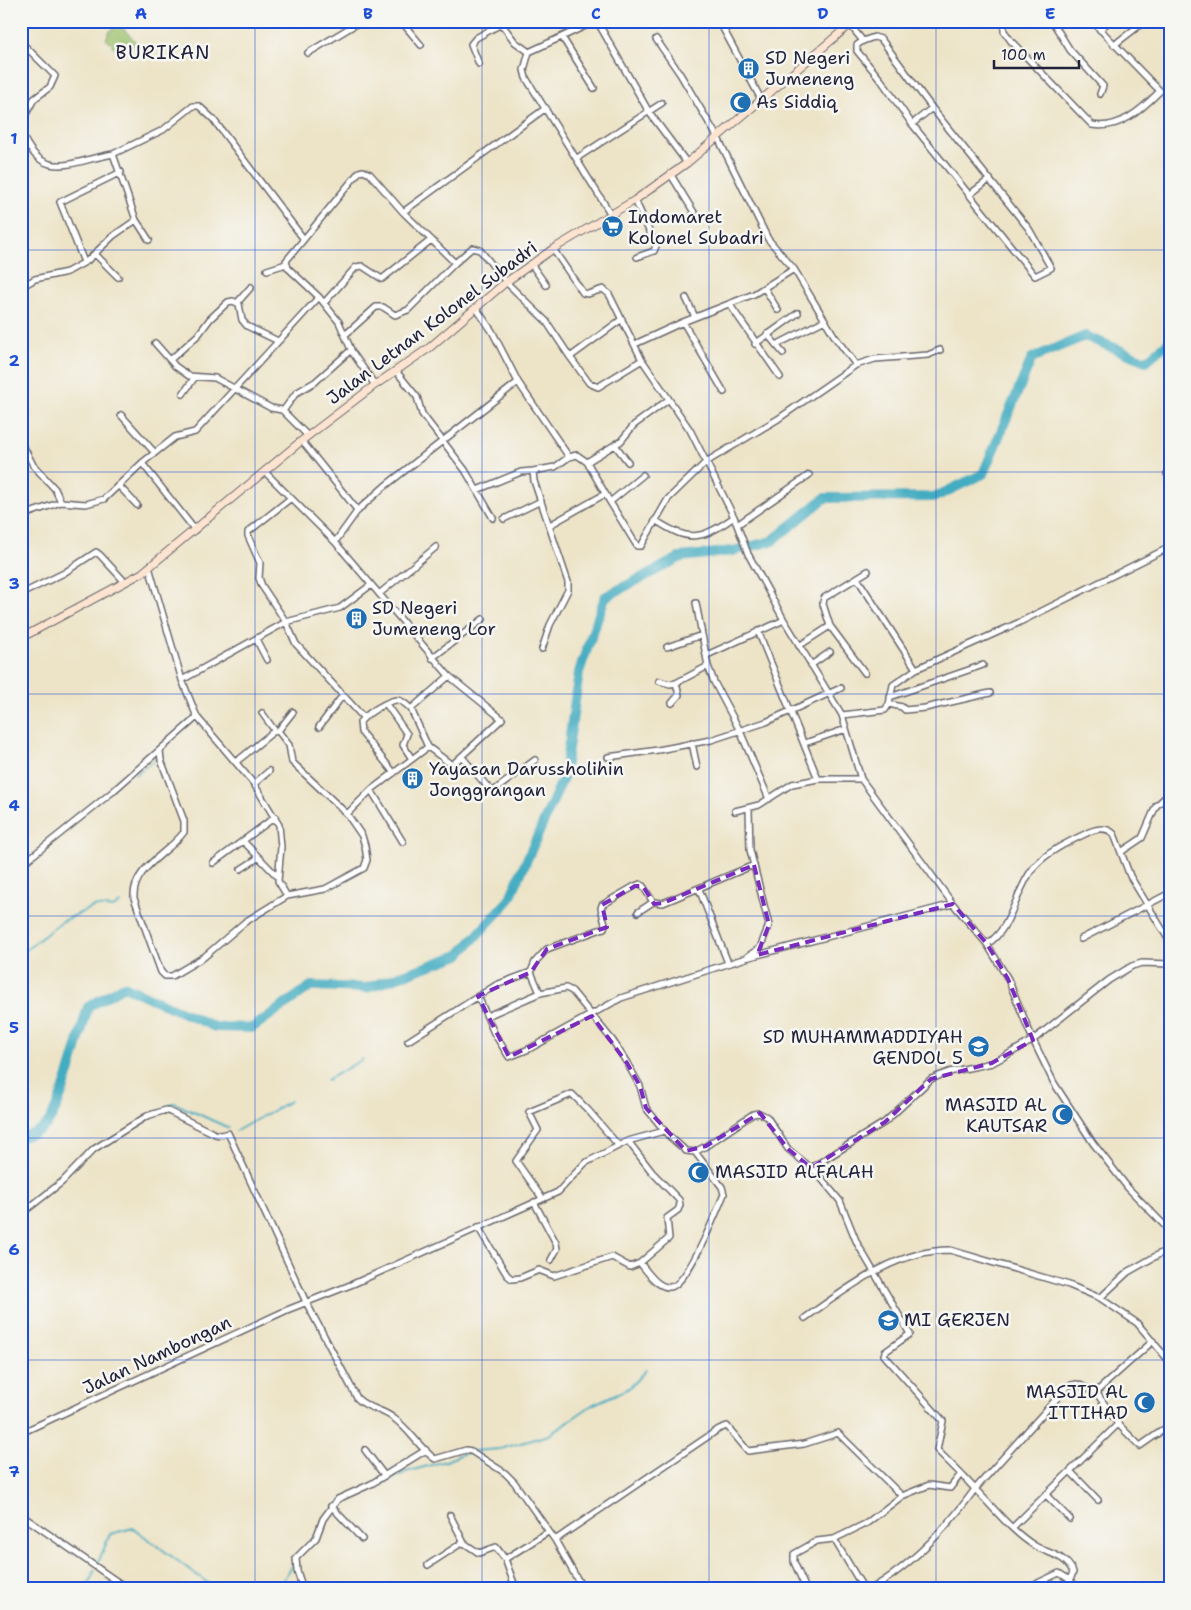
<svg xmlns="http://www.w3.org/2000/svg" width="1191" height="1610" font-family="'Shantell Sans',sans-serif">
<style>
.green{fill:#9bc06a;stroke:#5e7152}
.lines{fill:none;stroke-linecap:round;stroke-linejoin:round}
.stream{stroke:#42acc1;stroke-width:2}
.river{stroke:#42acc1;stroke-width:10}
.minor-casing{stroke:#69666c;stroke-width:8}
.secondary-casing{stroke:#69666c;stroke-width:9}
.minor{stroke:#fff;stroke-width:5}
.secondary{stroke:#fde4d1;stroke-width:7}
.marked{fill:none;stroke:#7b2cbf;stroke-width:4;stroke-dasharray:10 6;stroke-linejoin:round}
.grid{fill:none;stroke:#1d4ed8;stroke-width:1;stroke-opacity:0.55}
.labels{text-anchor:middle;stroke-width:5;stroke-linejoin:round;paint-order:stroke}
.poi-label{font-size:18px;fill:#22223b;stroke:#f6f6f2;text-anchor:start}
.street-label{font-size:18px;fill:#22223b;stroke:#f6f6f2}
.neighbourhood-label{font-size:19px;letter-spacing:1px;fill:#22223b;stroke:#f6f6f2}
.neatline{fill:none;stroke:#1d4ed8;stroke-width:2}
.grid-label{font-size:16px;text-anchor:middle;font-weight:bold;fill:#1d4ed8}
</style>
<rect width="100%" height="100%" fill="#f6f6f2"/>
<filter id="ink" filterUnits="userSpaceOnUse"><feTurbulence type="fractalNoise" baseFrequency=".02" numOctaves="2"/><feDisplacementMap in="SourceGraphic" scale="10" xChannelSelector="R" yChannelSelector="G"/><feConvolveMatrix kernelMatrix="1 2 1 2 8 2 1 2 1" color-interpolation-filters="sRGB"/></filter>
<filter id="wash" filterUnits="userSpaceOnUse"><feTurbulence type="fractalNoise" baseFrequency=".0096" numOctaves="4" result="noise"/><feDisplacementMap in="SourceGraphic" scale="20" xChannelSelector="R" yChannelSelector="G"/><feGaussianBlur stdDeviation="1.12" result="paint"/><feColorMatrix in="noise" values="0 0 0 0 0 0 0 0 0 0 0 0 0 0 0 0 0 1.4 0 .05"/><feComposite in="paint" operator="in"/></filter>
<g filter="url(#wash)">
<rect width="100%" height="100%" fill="#ede4c8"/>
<!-- green -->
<path class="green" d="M118 23 136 42 127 52H119L106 39 109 32Z"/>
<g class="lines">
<!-- stream -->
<path class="stream" d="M135 775 158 757
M21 954 61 922 95 906 113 908 120 903
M327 1080 363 1059
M165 1108 174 1103 229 1128
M236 1131 290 1101
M111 1141 150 1118
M21 1209 76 1165
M474 1451 500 1449 549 1435 592 1405 629 1388 646 1370
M328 1516 343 1500 364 1493 406 1472 446 1461 467 1452
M98 1563 110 1534 133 1528 216 1589
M86 1589 95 1570
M277 1589 295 1562"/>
<!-- river -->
<path class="river" d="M570 736 579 672 605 597 681 557 733 551 772 541 825 498 935 497 983 474 1032 358 1085 336 1146 361 1170 341
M21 1137C29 1135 40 1131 46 1125 62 1107 80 1034 88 1007L124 986 215 1027 252 1028 311 986 367 988 459 955 509 900 564 776 569 742"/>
</g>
</g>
<g filter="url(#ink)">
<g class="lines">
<defs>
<path id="minor" d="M401 21 421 45
M597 21 649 112 687 163
M719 21 762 101
M1007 21 1004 26V31L1011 41 1092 125C1120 130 1142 109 1160 91L1092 21
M1052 21 1070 50 1103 86 1100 94
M21 22 22 21
M500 22 515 42 529 52
M850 25 863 41 874 37 881 39 932 108 1029 229 1051 268 1035 276 912 124 881 80 857 51V45L863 41
M1100 30 1109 21
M562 37 594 88
M21 42 55 76 50 87 34 99 21 123
M1114 45 1145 21
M529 52 524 70 526 78 610 213
M529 52 596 21
M308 53 361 21
M479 64 471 44 476 38 501 24
M912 124 932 108
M21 132C43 184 71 161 113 154L136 220 113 236 87 261 67 272 35 279 21 287
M113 154 163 130 193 106H199L213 119 303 238
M577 158 662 103
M671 175 695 214
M969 195 990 179
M635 200 656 246 654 251 637 257
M403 212 546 108
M136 220 149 240
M553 249 583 293 588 294 603 289 609 294 642 360 690 430 734 517 748 554 784 620 842 715 861 779 953 904 987 944 1008 979 1033 1040 1054 1083 1093 1143 1128 1188 1170 1231
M95 254 118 277
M84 262 60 202 121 172
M531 264 546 285
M794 269 835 337 856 365
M267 270 286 264
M765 289 778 310
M319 297 288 268 286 261 359 172 363 171 370 174 403 212 455 263 472 248 480 250 506 282 546 321 570 357 622 319
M686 298 695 317
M237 303 251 287
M324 303 356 267 362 266 382 279 431 240
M730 305 780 377
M683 322 724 392
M767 334 783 353
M345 335 376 307H383L395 315 408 310 455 263
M278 341 247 326 242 320 239 304 233 301 228 302 210 319 198 335 170 360 175 366 189 376 215 378 271 408 282 410 308 436
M155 343 170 360
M635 344 683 322 754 294 794 269 768 239 718 138 680 74 656 39
M755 344 798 313
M776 345 825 320
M570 357 589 383 598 387 642 360
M396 371 417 397 422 414 465 470 493 518
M518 382 569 457
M183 394 195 377
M283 411 296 393 315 382 351 350
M121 415 155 453
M302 441 358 511
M615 445 628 462
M21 448 25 449 33 465 55 489 61 502
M587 462 610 502 643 475
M142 463 195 530
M265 472 335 542 449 676 502 719 452 765 428 747
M1167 474 1170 473
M119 486 137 505
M477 490 521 472 533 471
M291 498 248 532V536L260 563 259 578 262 586 286 622 296 644 363 717
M610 502 637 546H641L668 499 706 462 778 419 856 365 875 359 928 355 940 350
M21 516 61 502 86 504 104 499 142 463 175 437 195 432 319 297 339 322 352 352 375 385
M504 519 541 501
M655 520C688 542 701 541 734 517
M550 525 605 494
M737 525 809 475
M335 542 358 510 385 486 518 382 492 331 476 308
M149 567 182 680 197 717 254 784 279 825 281 847 278 881 287 896
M857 578 916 669
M21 594 64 573 96 552 100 555 125 582
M379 594 436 547
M696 603 708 666 714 682 740 731 769 799
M830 626 865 673
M758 631 818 779
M256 639 267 660
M799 646 830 626 823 604 824 598 868 571
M667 647 702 635
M542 649 550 625 568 590V582L534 481 533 471 555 467 569 457 577 455 587 462 621 441 634 425 668 400
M707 655 784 620
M432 658 483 619
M811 665 830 652
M182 680 286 622 340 608 371 585
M659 681 670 684 676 683
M890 697 983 665
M672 703 679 695 676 683 708 666
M386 704 407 734 403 745 412 759
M889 704 902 707 905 710 925 708 990 693
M262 713 275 731
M842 715 885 710 889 704 893 685 916 669 1018 623 1170 547
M319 727 343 695
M278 731 293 712
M692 743 697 767
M805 743 846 729
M160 751 161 760 184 821V832C168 854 132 868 134 898L161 972 165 976H172L204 957 245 922 287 896 325 889 364 868 367 860 365 846 362 836 347 814
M462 757 492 792 535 760
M608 757 658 750 711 740 766 722 841 688
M236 762 273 732 278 731 289 745 292 762 347 814 371 790 428 747 411 709 449 676
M394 773 361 732 360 722C365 715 389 699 398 700 402 701 408 706 411 709
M254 784 269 771
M371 790 403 842
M735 811 759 805 792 784 818 779H861
M244 842 278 877
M1121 852 1142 838 1156 806 1170 793
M213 863 275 817
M21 865 111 793 197 717
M754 865 663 903 653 902 643 886 640 884 635 886 602 905 601 908 605 924 604 928 547 949 535 962 531 972 540 993 566 988 572 991 613 1041 627 1063 640 1086 646 1108 668 1135 686 1151 695 1152 706 1146 753 1114 759 1113 767 1117 788 1149 816 1172 840 1201 857 1243 910 1334 885 1352 884 1355 943 1421 937 1450 961 1474 950 1488 929 1485 902 1496 867 1523 834 1539 864 1589
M241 869 258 858
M699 889 728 963
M638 912 653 902
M1081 939 1170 893
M987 944C1013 928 1015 890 1034 867 1047 852 1068 842 1085 834 1094 829 1106 826 1114 834L1130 876 1170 942
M748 956 760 948 769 925 750 850 749 809
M478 996 494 1033 509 1057 529 1049 621 998 746 958 953 904
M487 1016 540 993
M408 1041 496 985 531 972
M628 1141 652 1172 679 1200 680 1205 678 1210 667 1218 669 1238 640 1263
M811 1168 885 1122 931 1079 949 1072 992 1063 1007 1055 1033 1040 1109 980 1132 966 1142 963 1170 964
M542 1198 516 1161 538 1130 529 1112 572 1094 588 1110 619 1146
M534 1202 556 1243 557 1249 551 1260
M21 1214 62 1182 94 1149 147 1116 166 1110 215 1134 221 1135 228 1133 306 1302 357 1398C366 1408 381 1409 392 1417 409 1428 419 1448 435 1459L466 1450 471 1451 505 1473 514 1482 555 1540 583 1589
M478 1227 507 1275 512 1279 520 1278 539 1270 554 1276 612 1257 630 1267 640 1263C647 1271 657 1288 670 1287 687 1286 717 1211 724 1194L722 1187 695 1152
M1100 1298 1128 1272 1170 1248
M805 1318C848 1288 895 1250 950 1250L1069 1285 1100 1298 1137 1323 1170 1362
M1153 1341 1096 1392 1118 1424 1140 1446 1170 1425
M21 1433 287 1310 353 1284 558 1192 585 1163 628 1141 664 1131
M365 1450 384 1475
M1070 1471 1098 1500
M961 1474 975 1489 1068 1386 1077 1384 1096 1392
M1046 1495 1070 1519
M331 1506 362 1539
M21 1515 128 1589
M450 1515 464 1543
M1013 1527 1118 1424
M555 1540 719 1429 727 1426 748 1451 804 1444 838 1433 902 1496
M428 1565 460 1544 464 1543 479 1553 496 1547 505 1559
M303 1589 297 1571 296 1558 316 1538 323 1519 338 1499 371 1484 426 1450
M516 1589 505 1559 548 1532
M806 1589 794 1562V1554L817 1541 834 1539
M871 1589C913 1564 947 1528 975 1489 994 1508 1012 1532 1035 1546 1049 1554 1066 1555 1073 1572L1070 1580 1077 1589
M1025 1589 1059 1573 1070 1580"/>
<path id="secondary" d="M21 638 142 573 300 442 375 385 429 348 506 282 553 249 635 200 687 163 854 21"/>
</defs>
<!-- minor casing -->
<use href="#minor" class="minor-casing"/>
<!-- secondary casing -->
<use href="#secondary" class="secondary-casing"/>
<!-- minor -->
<use href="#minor" class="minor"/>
<!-- secondary -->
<use href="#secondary" class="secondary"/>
</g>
</g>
<!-- marked area -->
<path class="marked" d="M754 865 769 925 757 955 953 904 987 944 1008 979 1033 1040 992 1063 931 1079 885 1122 811 1168 788 1149 760 1113 706 1146 686 1151 646 1108 640 1086 627 1063 592 1016 509 1057 478 996 531 972 547 949 607 927 602 905 635 886H643L654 904 663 903Z"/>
<!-- grid -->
<path class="grid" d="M255 21V1589M482 21V1589M709 21V1589M936 21V1589M21 250H1170M21 472H1170M21 694H1170M21 916H1170M21 1138H1170M21 1360H1170"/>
<!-- icons -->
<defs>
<symbol id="building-disc" viewBox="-11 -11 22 22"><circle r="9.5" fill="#1f6fb2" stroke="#f6f6f2"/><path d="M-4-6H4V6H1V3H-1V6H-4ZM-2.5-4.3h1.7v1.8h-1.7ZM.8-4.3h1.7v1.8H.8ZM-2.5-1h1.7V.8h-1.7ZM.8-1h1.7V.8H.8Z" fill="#fff"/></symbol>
<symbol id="mosque-disc" viewBox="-11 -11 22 22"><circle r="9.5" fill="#1f6fb2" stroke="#f6f6f2"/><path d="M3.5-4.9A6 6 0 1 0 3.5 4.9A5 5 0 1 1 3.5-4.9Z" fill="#fff"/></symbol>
<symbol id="supermarket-disc" viewBox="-11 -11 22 22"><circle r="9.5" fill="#1f6fb2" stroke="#f6f6f2"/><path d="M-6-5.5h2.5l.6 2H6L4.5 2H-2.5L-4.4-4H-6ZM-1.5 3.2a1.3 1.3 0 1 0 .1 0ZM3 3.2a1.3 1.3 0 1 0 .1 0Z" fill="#fff"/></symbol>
<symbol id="school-disc" viewBox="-11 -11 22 22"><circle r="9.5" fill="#1f6fb2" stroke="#f6f6f2"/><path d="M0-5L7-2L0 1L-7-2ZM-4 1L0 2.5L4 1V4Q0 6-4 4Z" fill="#fff"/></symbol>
</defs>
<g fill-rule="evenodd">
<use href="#building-disc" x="736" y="56" width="25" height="25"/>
<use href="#mosque-disc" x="728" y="90" width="25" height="25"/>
<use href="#supermarket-disc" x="600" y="214" width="25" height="25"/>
<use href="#building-disc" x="344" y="606" width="25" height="25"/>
<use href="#building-disc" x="400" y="766" width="25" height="25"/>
<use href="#school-disc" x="966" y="1034" width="25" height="25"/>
<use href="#mosque-disc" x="1050" y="1102" width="25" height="25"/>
<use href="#mosque-disc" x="686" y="1160" width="25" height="25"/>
<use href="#school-disc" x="876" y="1308" width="25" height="25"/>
<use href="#mosque-disc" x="1132" y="1390" width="25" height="25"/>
</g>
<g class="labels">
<!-- poi labels -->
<g class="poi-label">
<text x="765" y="64">SD Negeri<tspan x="765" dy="21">Jumeneng</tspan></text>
<text x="756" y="108">As Siddiq</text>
<text x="628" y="223">Indomaret<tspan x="628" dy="21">Kolonel Subadri</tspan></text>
<text x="372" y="614">SD Negeri<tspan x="372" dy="21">Jumeneng Lor</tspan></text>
<text x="429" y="775">Yayasan Darussholihin<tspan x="429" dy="21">Jonggrangan</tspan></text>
<text x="963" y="1043" text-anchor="end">SD MUHAMMADDIYAH<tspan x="963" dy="21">GENDOL 5</tspan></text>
<text x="1047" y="1111" text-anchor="end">MASJID AL<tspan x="1047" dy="21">KAUTSAR</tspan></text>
<text x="715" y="1178">MASJID ALFALAH</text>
<text x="904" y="1326">MI GERJEN</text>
<text x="1128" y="1398" text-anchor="end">MASJID AL<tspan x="1128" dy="21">ITTIHAD</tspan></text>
</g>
<!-- street labels -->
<g class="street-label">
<text transform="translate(432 323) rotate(-37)" y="6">Jalan Letnan Kolonel Subadri</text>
<text transform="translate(157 1355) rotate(-25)" y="6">Jalan Nambongan</text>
</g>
<!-- neighbourhood labels -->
<g class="neighbourhood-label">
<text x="163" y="59">BURIKAN</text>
</g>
</g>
<!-- margin -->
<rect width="1191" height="1610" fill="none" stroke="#f6f6f2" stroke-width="55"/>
<!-- scale -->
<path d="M994 60v8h85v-8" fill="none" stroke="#22223b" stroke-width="2.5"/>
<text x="1001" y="60" font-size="15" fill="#22223b" stroke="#f6f6f2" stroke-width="4" paint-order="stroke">100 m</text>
<rect x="28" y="28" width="1136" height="1554" class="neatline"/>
<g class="grid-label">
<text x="141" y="19">A</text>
<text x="368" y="19">B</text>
<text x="596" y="19">C</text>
<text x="823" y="19">D</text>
<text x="1050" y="19">E</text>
<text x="14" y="144">1</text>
<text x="14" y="366">2</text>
<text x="14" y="589">3</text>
<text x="14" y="811">4</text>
<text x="14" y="1033">5</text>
<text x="14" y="1255">6</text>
<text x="14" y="1477">7</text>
</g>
</svg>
